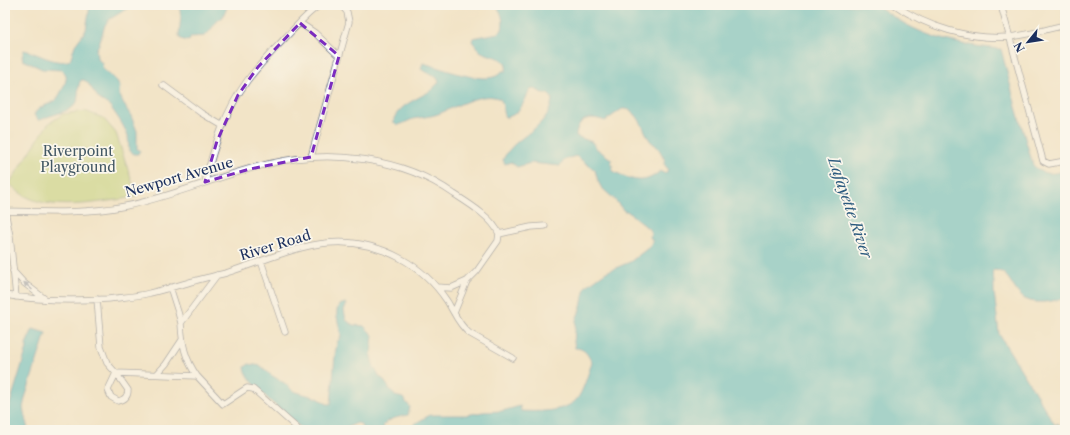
<svg xmlns="http://www.w3.org/2000/svg" width="1070" height="435" font-family="'Libre Caslon Text',serif">
<style>
.green{fill:#bcd378;stroke:#6c816b}
.water{fill:#50bdc9;stroke:#367694;fill-rule:evenodd}
.lines{fill:none;stroke-linecap:round;stroke-linejoin:round}
.minor-casing{stroke:#666e83;stroke-width:7}
.minor{stroke:#fff;stroke-width:5.5}
.oneway{fill:#8d97ae}
.marked{fill:none;stroke:#7b2cbf;stroke-width:3;stroke-dasharray:8 5;stroke-linejoin:round}
.labels{text-anchor:middle;stroke-width:3.5;stroke-linejoin:round;paint-order:stroke}
.park-label{font-size:14px;fill:#435864;stroke:#fbf7ec}
.street-label{font-size:14px;fill:#1b2f5e;stroke:#fbf7ec}
.water-label{font-size:15px;font-style:italic;fill:#2b5a7e;stroke:#fbf7ec}
</style>
<rect width="100%" height="100%" fill="#fbf7ec"/>
<filter id="ink" filterUnits="userSpaceOnUse"><feTurbulence type="fractalNoise" baseFrequency=".025" numOctaves="2"/><feDisplacementMap in="SourceGraphic" scale="8" xChannelSelector="R" yChannelSelector="G"/><feConvolveMatrix kernelMatrix="1 2 1 2 8 2 1 2 1" color-interpolation-filters="sRGB"/></filter>
<filter id="wash" filterUnits="userSpaceOnUse"><feTurbulence type="fractalNoise" baseFrequency=".012" numOctaves="4" result="noise"/><feDisplacementMap in="SourceGraphic" scale="16" xChannelSelector="R" yChannelSelector="G"/><feGaussianBlur stdDeviation="0.9" result="paint"/><feColorMatrix in="noise" values="0 0 0 0 0 0 0 0 0 0 0 0 0 0 0 0 0 1.4 0 .05"/><feComposite in="paint" operator="in"/></filter>
<g filter="url(#wash)">
<rect width="100%" height="100%" fill="#f2e4c7"/>
<!-- green -->
<path class="green" d="M85 111 103 118 116 133 137 197C105 201 56 212 27 197 20 194 15 188 9 184L48 124 63 114Z"/>
<!-- water -->
<path class="water" d="M90 5H133L110 19 105 25 99 44 96 50 97 58 102 63 103 69 117 81 120 86 119 94 126 108 131 116 137 131V149L140 150 138 154H134L129 150 128 135 121 122 110 106 99 99 87 82 84 80H81C77 86 79 95 77 102 73 111 55 114 47 117 43 119 42 120 38 120L34 115C37 107 48 105 55 101 58 99 66 83 66 79 67 75 65 73 62 70L42 69 23 60 22 57 24 50C38 53 57 66 70 60L75 45 86 30Z
M179 5H195L197 7 201 5H228L223 17 216 22 210 31 205 36 190 37V40L187 41 181 39 179 35 181 16Z
M496 5H877C918 37 951 44 1001 49L1016 107 1033 165C1044 176 1051 174 1065 171V298C1053 301 1037 305 1025 299 1012 292 1011 271 994 270L992 272 994 282V292L999 334 1055 425 1058 423 1062 430H410L414 424 430 415H466L483 412 502 411 520 406 521 411C536 412 565 412 576 400 583 393 588 373 592 363 588 355 585 348 575 348L574 342 576 320 581 307 585 287 606 272 630 262 648 248 653 241 650 237 651 233 649 229 627 211H624L614 199 601 187 598 181 595 170 576 156 565 159 560 166 531 163 517 167 511 162 505 164 503 160C513 135 550 130 552 98L548 94 542 93 533 88 530 89C525 100 519 117 505 117 501 111 505 105 500 99 483 90 454 108 438 114 430 117 421 117 413 119 407 121 402 125 396 125L394 123C393 107 420 98 430 91 433 89 436 85 439 82 436 73 428 75 421 69L423 63C439 67 492 89 502 71H506C509 56 488 57 480 51 477 48 474 44 472 41L473 38 498 33 502 30C504 20 502 13 496 5ZM622 109C637 107 643 129 649 139 651 143 655 144 658 148 660 150 662 155 664 158 665 160 664 163 664 164 665 166 667 167 668 169L666 173H663L660 171C644 186 631 180 613 171L611 159 597 149 592 142 576 136C577 118 590 115 605 121Z
M346 303 347 304 344 310 346 320 353 325 364 326 373 335 371 357 374 367 380 378H382L395 396 403 398 410 407 408 415C400 417 388 418 383 426L385 430H362V428L361 424 357 423C345 430 317 433 303 428 300 427 297 425 295 423 283 412 245 381 245 367L249 364 261 366 271 375 286 384 293 391 318 398 327 404H331L335 355 337 342 341 337C341 327 333 314 339 305Z
M33 329 46 333 25 398 23 408 28 430H5V420L27 348 26 344Z"/>
</g>
<g filter="url(#ink)">
<g class="lines">
<defs>
<path id="minor" d="M895 5C926 27 970 40 1008 37 1027 36 1047 29 1065 25
M1001 5 1043 161 1049 164 1065 161
M300 23 315 33 339 56
M163 85 201 113 223 126
M311 157 349 22 347 12 341 5
M205 182C214 147 225 111 247 81 258 66 272 52 285 38 296 27 307 13 320 5
M5 211C45 212 86 214 126 206 175 196 220 175 268 164 329 149 402 157 454 194 468 203 493 218 499 234
M5 211 10 236 16 297
M499 234 531 227 545 226
M261 261 285 332
M13 271 24 283 45 299
M170 287 178 312 181 323
M437 287 451 288 467 281
M5 295C39 301 73 301 108 299 122 297 136 297 150 293 164 290 179 285 194 281 204 278 215 276 226 273 289 253 335 224 400 258 419 268 435 283 447 301 454 312 458 324 469 333L513 358
M97 299 101 347 107 363 116 373 197 376 223 404 247 388 253 389 297 428V430
M454 313 467 281 477 271 498 241 499 234
M116 373 128 390C128 397 124 400 118 401L111 397 108 390Z
M157 374 166 364 182 340
M197 376C185 359 182 344 181 323L217 275"/>
</defs>
<!-- minor casing -->
<use href="#minor" class="minor-casing"/>
<!-- minor -->
<use href="#minor" class="minor"/>
</g>
<!-- one-way arrows -->
<defs><path id="oneway-solid" d="M-6-.8H1V-3.2L6.5 0L1 3.2V.8H-6Z"/></defs>
<use class="oneway" href="#oneway-solid" transform="translate(28 286) rotate(-138)"/>
</g>
<!-- marked area -->
<path d="M0 0H1070V435H0ZM300 23 339 56 311 157 250 169 205 182 217 141 238 95 258 67Z" fill="#f2e4c7" fill-opacity=".55" fill-rule="evenodd"/>
<path class="marked" d="M300 23 339 56 311 157 250 169 205 182 217 141 238 95 258 67Z"/>
<g class="labels">
<!-- park labels -->
<g class="park-label">
<text x="78" y="156">Riverpoint<tspan x="78" dy="16">Playground</tspan></text>
</g>
<!-- street labels -->
<g class="street-label">
<text transform="translate(179 177) rotate(-16)" y="5">Newport Avenue</text>
<text transform="translate(275 245) rotate(-17)" y="5">River Road</text>
</g>
<!-- water labels -->
<g class="water-label">
<text transform="translate(850 208) rotate(71)" y="5">Lafayette River</text>
</g>
</g>
<!-- margin -->
<rect width="1070" height="435" fill="none" stroke="#fbf7ec" stroke-width="20"/>
<!-- north arrow -->
<g transform="translate(1028 42) rotate(240)" stroke="#fbf7ec" stroke-width="3" paint-order="stroke">
<path d="M0-3L7 15L0 10L-7 15Z" fill="#1b2f5e"/>
<text y="-6" font-size="11" font-weight="bold" text-anchor="middle" fill="#1b2f5e">N</text>
</g>
</svg>
